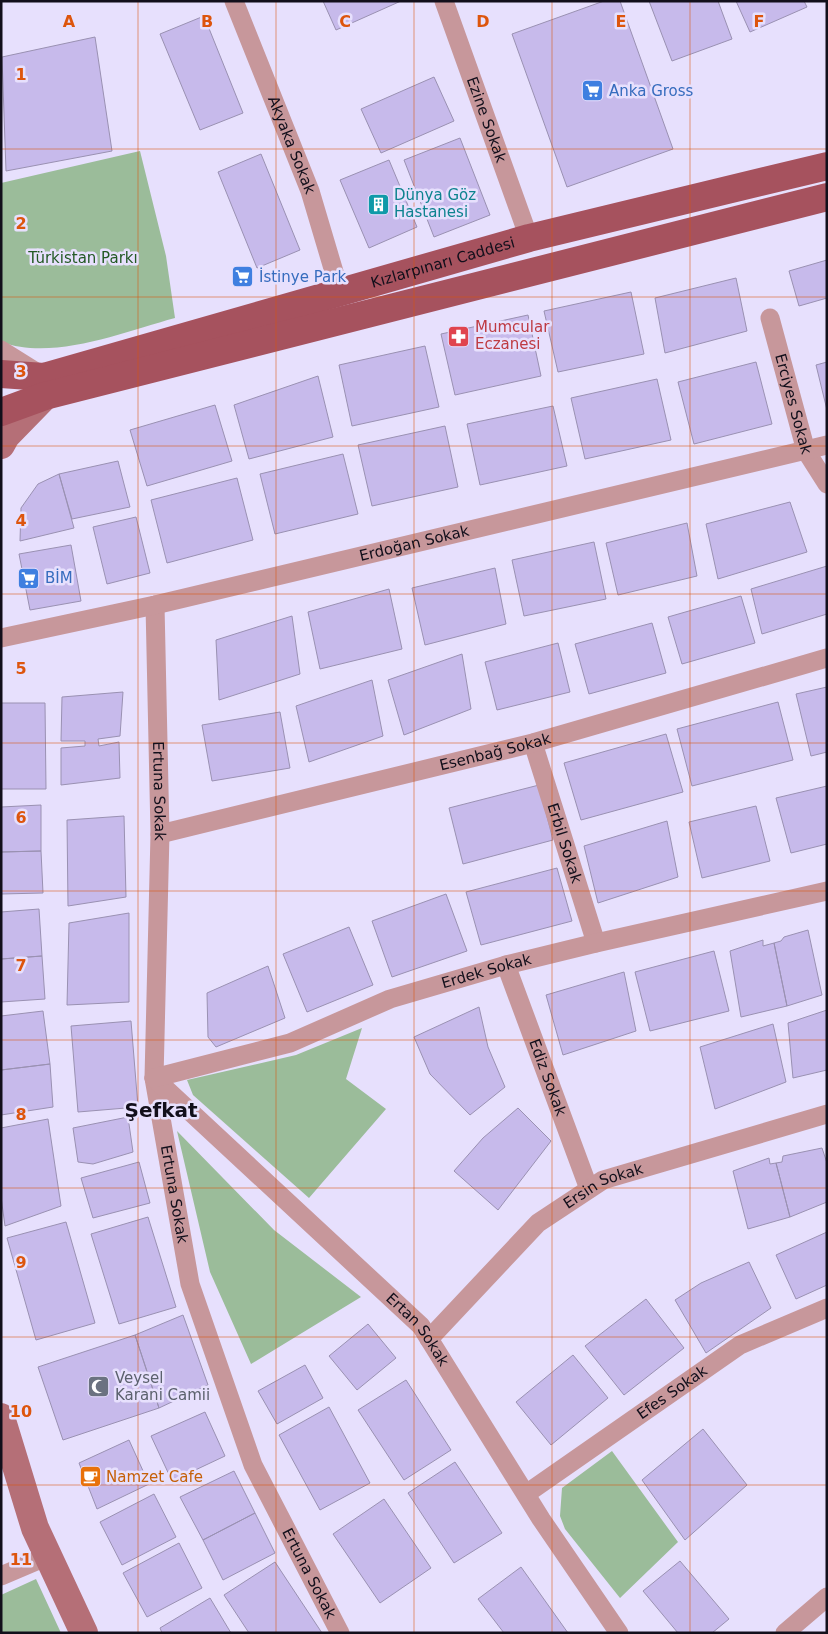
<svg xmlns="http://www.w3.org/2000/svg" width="828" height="1634" font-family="'DejaVu Sans',sans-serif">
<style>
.green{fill:#9bbc9a}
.building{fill:#c7baeb;stroke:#9a91b2}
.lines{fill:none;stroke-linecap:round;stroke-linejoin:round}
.minor{stroke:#c7979b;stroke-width:19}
.secondary{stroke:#b56f77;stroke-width:28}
.primary{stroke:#a6525e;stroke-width:28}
.grid{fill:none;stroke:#dd550d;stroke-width:1;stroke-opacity:0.55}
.labels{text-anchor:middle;stroke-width:5;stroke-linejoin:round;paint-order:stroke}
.shop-label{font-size:15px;fill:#366cbe;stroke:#e7e0fd;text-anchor:start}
.street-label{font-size:15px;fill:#120f1b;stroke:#e7e0fd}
.culture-label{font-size:15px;fill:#0d838f;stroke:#e7e0fd;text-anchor:start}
.park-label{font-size:15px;fill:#235925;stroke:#e7e0fd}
.health-label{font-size:15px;fill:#be3a42;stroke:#e7e0fd;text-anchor:start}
.worship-label{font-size:15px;fill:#5b616d;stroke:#e7e0fd;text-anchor:start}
.food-label{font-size:15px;fill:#c56008;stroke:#e7e0fd;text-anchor:start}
.district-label{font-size:20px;font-weight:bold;fill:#120f1b;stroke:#e7e0fd}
.grid-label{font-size:16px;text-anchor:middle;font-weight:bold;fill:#dd550d;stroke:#e7e0fd;stroke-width:5;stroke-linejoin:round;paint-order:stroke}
</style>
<rect width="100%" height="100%" fill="#e7e0fd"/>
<!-- green -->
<path class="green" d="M140 151 166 256 175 318C123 332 54 361 1 342V183Z
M362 1028 346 1079 386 1109 309 1198 193 1095 187 1080 296 1055Z
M177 1131 274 1230 361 1297 251 1364 210 1272Z
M612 1451 678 1542 620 1598 565 1529 560 1516 562 1488Z
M36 1579 61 1633H1V1595Z"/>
<!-- building -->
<path class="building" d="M323 1H401L336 30Z
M604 1H620L673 149 567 187 512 34Z
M649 1H718L732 39 672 61Z
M736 1H804L807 7 750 32Z
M204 16 243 113 200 130 160 34Z
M95 37 112 151 6 171 2 57Z
M434 77 454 121 381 153 361 109Z
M460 138 490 215 434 237 404 160Z
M261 154 300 250 257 268 218 172Z
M389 160 417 227 369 248 340 180Z
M827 260V298L799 306 789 271Z
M736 278 747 331 665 353 655 298Z
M631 292 644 354 558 372 544 311Z
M528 315 541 376 455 395 441 334Z
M425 346 439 407 352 426 339 365Z
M756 362 772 424 694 444 678 382Z
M827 362V410L816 365Z
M318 376 333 437 249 459 234 405Z
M657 379 671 440 585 459 571 398Z
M215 405 232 461 147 486 130 430Z
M553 406 567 466 480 485 467 424Z
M445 426 458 487 372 506 358 445Z
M343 454 358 514 275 534 260 474Z
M118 461 130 507 72 519 59 474Z
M59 474 74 528 20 541 21 508 38 484Z
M237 478 253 540 167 563 151 500Z
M790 502 807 552 718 579 706 524Z
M136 517 150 573 107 584 93 527Z
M687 523 697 576 618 595 606 543Z
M594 542 606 599 524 616 512 560Z
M71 545 81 601 30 610 19 554Z
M827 566V614L762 634 751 589Z
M495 568 506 624 425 645 412 588Z
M389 589 402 649 320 669 308 612Z
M741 596 755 643 682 664 668 617Z
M292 616 300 674 219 700 216 640Z
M652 623 666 673 589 694 575 644Z
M558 643 570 692 497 710 485 662Z
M462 654 471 709 404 735 388 680Z
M372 680 383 736 309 762 296 706Z
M827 687V752L811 756 796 694Z
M123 692 120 736 98 739 99 746 119 742 120 778 61 785V748L85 746V741H61L62 697Z
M778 702 793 760 692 786 677 729Z
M1 703H45L46 789H1Z
M280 712 290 768 212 781 202 725Z
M666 734 683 792 581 820 564 763Z
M539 785 553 840 463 864 449 808Z
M827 786V844L791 853 776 798Z
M41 805V851L1 852V807Z
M756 806 770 861 702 878 689 822Z
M124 816 126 897 68 906 67 820Z
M667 821 678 877 598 903 584 846Z
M41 851 43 893 1 894V852Z
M557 868 572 921 481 945 466 892Z
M446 894 467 951 392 977 372 921Z
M39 909 42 956 1 959V912Z
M129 913V1002L67 1005 69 923Z
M349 927 373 985 307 1012 283 954Z
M808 930 822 995 787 1006 774 943 781 941 784 937Z
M763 940V946L774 943 787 1006 741 1017 730 951Z
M714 951 729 1011 650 1031 635 972Z
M42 956 45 999 1 1002V959Z
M268 966 285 1018 216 1047 208 1037 207 993Z
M624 972 636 1031 563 1055 546 995Z
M479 1007 488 1047 505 1087 470 1115 430 1074 414 1037Z
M827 1010V1070L793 1078 788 1023Z
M43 1011 50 1064 1 1070V1016Z
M131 1021 138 1107 78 1112 71 1026Z
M773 1024 786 1082 715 1109 700 1047Z
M50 1064 53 1107 1 1115V1070Z
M518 1108 551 1141 498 1210 454 1171 483 1138Z
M128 1117 133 1152 93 1164 78 1162 73 1128Z
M48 1119 61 1206 5 1226 1 1197V1128Z
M822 1148 827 1163V1202L790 1217 776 1163 782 1162 783 1156Z
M769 1158 770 1164 776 1163 790 1217 748 1229 733 1171Z
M139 1162 150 1203 93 1218 81 1178Z
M148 1217 176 1307 119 1324 91 1234Z
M66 1222 95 1323 36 1340 7 1238Z
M827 1232V1285L796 1299 776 1255Z
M749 1262 771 1308 706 1353 675 1300 701 1283Z
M646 1299 684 1348 624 1395 585 1346Z
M183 1315 208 1385 159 1408 135 1335Z
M368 1324 396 1358 357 1390 329 1356Z
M135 1335 159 1408 63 1440 38 1367Z
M573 1355 608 1398 551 1445 516 1402Z
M305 1365 323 1398 277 1424 258 1391Z
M406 1380 451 1450 404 1480 358 1410Z
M329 1407 370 1483 320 1510 279 1435Z
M205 1412 225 1456 172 1481 151 1436Z
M703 1429 747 1485 685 1540 642 1480Z
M129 1440 149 1484 97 1509 79 1463Z
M455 1462 502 1533 454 1563 408 1493Z
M234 1471 255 1513 203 1540 180 1497Z
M154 1494 176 1537 122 1565 100 1522Z
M384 1499 431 1568 380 1603 333 1534Z
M255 1513 275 1553 223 1580 203 1540Z
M179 1543 202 1588 147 1617 123 1573Z
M680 1561 729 1619 712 1633H678L643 1591Z
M275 1562 322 1633H249L224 1595Z
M521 1567 568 1633H504L478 1599Z
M210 1598 231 1633H162L160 1628Z"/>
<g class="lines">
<!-- minor -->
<g class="minor">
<path id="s1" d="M234 1 310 191 340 292"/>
<path id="s2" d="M444 1 529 238"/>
<path id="s3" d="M770 318 806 451 827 484"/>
<path d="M1 350 41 375"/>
<path id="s4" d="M155 605 160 834 154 1078 190 1284 253 1465 340 1633"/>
<path id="s5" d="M1 638 155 605 827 445"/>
<path id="s6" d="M533 743 596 943"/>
<path id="s7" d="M160 834 533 743 827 658"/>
<path id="s8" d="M506 965 589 1189"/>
<path id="s9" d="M154 1078 421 1326 541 1519 619 1633"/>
<path id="s10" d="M154 1078 290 1043 390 999 506 965 596 943 827 891"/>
<path id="s11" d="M429 1339 538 1223 603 1180 827 1114"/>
<path id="s12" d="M526 1494 740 1345 827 1308"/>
<path d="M1 1576 48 1556"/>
<path d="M785 1633 827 1597"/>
</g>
<!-- secondary -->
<path class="secondary" d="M1 445 6 436 45 396
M1 1417 35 1528 84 1633"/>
<!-- primary -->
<g class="primary">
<path id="s13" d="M1 374 44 377 529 238 827 166"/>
<path d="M1 412 45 396 827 197"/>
</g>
</g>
<!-- grid -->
<path class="grid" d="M138 1V1633M276 1V1633M414 1V1633M552 1V1633M690 1V1633M1 149H827M1 297H827M1 446H827M1 594H827M1 743H827M1 891H827M1 1040H827M1 1188H827M1 1337H827M1 1485H827"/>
<!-- icons -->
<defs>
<symbol id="supermarket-square" viewBox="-11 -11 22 22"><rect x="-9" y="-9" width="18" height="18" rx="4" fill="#3f7fe0" stroke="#e7e0fd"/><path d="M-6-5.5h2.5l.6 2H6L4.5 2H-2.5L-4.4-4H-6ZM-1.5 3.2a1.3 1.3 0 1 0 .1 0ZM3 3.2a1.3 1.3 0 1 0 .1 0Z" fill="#fff"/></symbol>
<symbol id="building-square" viewBox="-11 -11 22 22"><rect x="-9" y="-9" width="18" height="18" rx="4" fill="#0f9aa8" stroke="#e7e0fd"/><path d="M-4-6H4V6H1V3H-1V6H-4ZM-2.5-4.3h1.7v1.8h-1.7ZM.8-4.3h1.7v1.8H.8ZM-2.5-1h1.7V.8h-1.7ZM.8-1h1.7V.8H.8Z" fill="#fff"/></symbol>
<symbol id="pharmacy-square" viewBox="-11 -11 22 22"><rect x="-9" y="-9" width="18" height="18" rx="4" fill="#e0444e" stroke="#e7e0fd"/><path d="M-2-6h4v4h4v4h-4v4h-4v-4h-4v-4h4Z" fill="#fff"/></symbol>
<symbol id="mosque-square" viewBox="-11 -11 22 22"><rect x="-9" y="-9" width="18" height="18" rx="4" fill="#6b7280" stroke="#e7e0fd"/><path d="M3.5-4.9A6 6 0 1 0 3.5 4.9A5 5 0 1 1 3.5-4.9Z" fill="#fff"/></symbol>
<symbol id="cafe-square" viewBox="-11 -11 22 22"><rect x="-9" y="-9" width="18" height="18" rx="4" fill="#e8710a" stroke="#e7e0fd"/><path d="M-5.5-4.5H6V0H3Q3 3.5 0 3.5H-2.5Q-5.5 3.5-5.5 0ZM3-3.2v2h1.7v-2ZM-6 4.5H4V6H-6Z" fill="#fff"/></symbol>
</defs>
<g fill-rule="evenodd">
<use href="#supermarket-square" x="580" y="78" width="25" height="25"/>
<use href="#building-square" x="366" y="192" width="25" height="25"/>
<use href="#supermarket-square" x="230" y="264" width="25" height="25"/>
<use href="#pharmacy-square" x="446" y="324" width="25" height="25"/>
<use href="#supermarket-square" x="16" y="566" width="25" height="25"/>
<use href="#mosque-square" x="86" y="1374" width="25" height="25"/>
<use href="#cafe-square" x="78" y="1464" width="25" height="25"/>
</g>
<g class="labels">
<!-- shop labels -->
<g class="shop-label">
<text x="609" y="96">Anka Gross</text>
<text x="259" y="282">İstinye Park</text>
<text x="45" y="583">BİM</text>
</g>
<!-- street labels -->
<g class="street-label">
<text dy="5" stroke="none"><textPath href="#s2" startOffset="126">Ezine Sokak</textPath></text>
<text dy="5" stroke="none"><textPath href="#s1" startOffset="155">Akyaka Sokak</textPath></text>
<text dy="5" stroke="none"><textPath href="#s13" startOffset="458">Kızlarpınarı Caddesi</textPath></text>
<text dy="5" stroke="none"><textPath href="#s3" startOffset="89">Erciyes Sokak</textPath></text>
<text dy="5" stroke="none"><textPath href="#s5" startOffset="424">Erdoğan Sokak</textPath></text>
<text dy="5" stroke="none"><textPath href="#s7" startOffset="345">Esenbağ Sokak</textPath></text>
<text dy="5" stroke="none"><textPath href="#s4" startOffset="186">Ertuna Sokak</textPath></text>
<text dy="5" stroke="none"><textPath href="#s6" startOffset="105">Erbil Sokak</textPath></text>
<text dy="5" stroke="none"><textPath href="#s10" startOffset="350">Erdek Sokak</textPath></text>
<text dy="5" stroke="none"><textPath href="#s8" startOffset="120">Ediz Sokak</textPath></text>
<text dy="5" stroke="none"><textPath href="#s11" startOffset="235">Ersin Sokak</textPath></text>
<text dy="5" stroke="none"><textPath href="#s4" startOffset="591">Ertuna Sokak</textPath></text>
<text dy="5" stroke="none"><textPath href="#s9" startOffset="365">Ertan Sokak</textPath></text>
<text dy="5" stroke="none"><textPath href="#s12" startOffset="178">Efes Sokak</textPath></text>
<text dy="5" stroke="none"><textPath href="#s4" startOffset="996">Ertuna Sokak</textPath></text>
</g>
<!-- culture labels -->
<g class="culture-label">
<text x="394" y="200">Dünya Göz<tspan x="394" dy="17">Hastanesi</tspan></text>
</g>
<!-- park labels -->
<g class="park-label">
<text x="83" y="263">Türkistan Parkı</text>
</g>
<!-- health labels -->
<g class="health-label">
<text x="475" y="332">Mumcular<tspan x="475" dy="17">Eczanesi</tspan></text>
</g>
<!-- worship labels -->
<g class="worship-label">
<text x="115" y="1383">Veysel<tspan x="115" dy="17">Karani Camii</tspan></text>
</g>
<!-- food labels -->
<g class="food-label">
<text x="106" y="1482">Namzet Cafe</text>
</g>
<!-- district labels -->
<g class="district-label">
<text x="161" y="1117">Şefkat</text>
</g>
</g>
<g class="grid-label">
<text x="69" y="27">A</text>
<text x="207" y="27">B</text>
<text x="345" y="27">C</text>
<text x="483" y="27">D</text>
<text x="621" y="27">E</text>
<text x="759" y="27">F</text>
<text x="21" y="80">1</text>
<text x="21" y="229">2</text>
<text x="21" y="377">3</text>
<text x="21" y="526">4</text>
<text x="21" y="674">5</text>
<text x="21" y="823">6</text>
<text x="21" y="971">7</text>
<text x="21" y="1120">8</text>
<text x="21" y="1268">9</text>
<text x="21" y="1417">10</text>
<text x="21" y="1565">11</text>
</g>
<!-- border -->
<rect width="828" height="1634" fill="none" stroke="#120f1b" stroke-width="5"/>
</svg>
